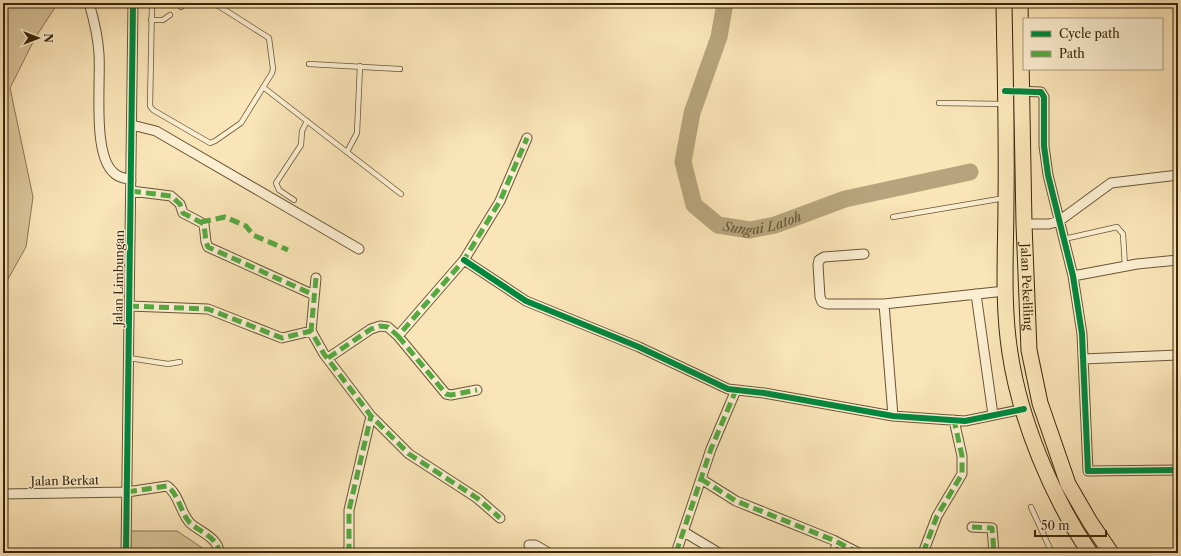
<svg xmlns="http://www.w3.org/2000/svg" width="1181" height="556" font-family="'Libre Caslon Text',serif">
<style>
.green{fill:#d9c59a;stroke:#897652}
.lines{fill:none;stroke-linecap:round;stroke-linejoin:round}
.river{stroke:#b8a47c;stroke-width:17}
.lane-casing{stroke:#695635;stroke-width:6}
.street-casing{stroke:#695635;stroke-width:11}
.primary-casing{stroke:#392609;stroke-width:17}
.lane{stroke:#fceed1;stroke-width:4.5}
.street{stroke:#fceed1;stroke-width:9}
.primary{stroke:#fae5b8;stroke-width:15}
.quiet{stroke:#55aa41;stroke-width:5;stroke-dasharray:10 5;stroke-linecap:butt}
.cycleway-casing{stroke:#fceed1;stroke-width:8}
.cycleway{stroke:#00873e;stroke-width:6}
.labels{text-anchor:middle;stroke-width:3;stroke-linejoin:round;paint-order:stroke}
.street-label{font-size:12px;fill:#392609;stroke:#fceed1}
.water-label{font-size:13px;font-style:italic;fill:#655231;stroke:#fceed1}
</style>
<rect width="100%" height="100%" fill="#fae5b8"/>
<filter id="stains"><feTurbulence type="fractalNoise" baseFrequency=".005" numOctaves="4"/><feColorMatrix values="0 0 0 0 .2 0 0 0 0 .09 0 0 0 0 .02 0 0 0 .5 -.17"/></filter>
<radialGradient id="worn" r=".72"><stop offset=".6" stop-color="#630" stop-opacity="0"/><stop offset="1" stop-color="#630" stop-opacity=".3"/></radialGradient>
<!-- green -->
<path class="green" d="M3 3H58L35 38 10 88 33 197 26 247 3 288Z
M126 531H177L210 553H126Z"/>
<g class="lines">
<!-- river -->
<path class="river" id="s1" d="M725 3 719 37 692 113 683 162 694 205 718 225 750 230 775 225 845 199 970 172"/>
<defs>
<path id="lane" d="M152 3 150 106 153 110 210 143 215 141 241 123 272 73 273 69 269 38 214 3
M181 7 187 3
M151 20H163L170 15
M309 64 400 69
M263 87 401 194
M939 103 1004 104
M347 152 357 133 360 66
M294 200 279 190 276 183 301 145 302 131 307 121
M893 217 1005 198
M1064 239 1117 227 1123 234 1125 266
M129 358 168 364 180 362
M1031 507 1052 553
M831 553 836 541"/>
<path id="street" d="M89 3C94 20 98 36 99 54 101 82 92 155 114 173 119 178 125 178 131 180
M1018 91 1041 92 1044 97V146L1048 175 1073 276 1082 334 1088 471 1178 470
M132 125 156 131 359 249
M131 191 171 196 180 204 183 213 204 224 206 242 208 247 314 295
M1024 224H1049L1059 221 1111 183 1178 175
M864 254 824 257 819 260 818 265 820 297 822 302 827 304H884L1005 291
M464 260 526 301 639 347 728 389 764 393 893 416 965 421 1024 409
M1073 276 1137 264 1178 260
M316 278 311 331 324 354 371 416 409 454 477 498 500 518
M976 294 993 415
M884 304 893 416
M129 306 208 309 282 338 311 331
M398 336 446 394 451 395 477 390
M328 358 371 329 380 326 388 327 398 336 464 260 500 201 527 138
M1083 359 1178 355
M701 479 736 501 833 540 859 553
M3 494 127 492 167 486C179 494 180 512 190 523 200 532 219 538 219 553
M972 527 992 528 994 553
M684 532 719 553
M529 545H535L549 553
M126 553 133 3
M346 553 349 548V510L371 416
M676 553 711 449 736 390
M923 553 937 516 962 474V456L954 420"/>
<g id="primary">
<path d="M1004 3C1005 68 1007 134 1006 199 1006 250 1002 302 1010 353 1020 420 1052 497 1090 553"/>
<path id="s2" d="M1020 3 1024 224 1029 350 1040 403 1068 484 1090 522 1111 553"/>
</g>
</defs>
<!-- lane casing -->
<use href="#lane" class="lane-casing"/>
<!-- street casing -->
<use href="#street" class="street-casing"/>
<!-- primary casing -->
<use href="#primary" class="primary-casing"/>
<!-- lane -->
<use href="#lane" class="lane"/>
<!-- street -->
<use href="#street" class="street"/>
<!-- primary -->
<use href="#primary" class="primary"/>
<!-- quiet -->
<path class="quiet" d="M131 191 171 196 180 204 183 213 204 224 206 242 208 247 314 295
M201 222 225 217 246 226 253 235 288 250
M316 278 311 331 324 354 371 416 409 454 477 498 500 518
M129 306 208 309 282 338 311 331
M398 336 446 394 451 395 477 390
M328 358 371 329 380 326 388 327 398 336 464 260 500 201 527 138
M701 479 736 501 833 540 859 553
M127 492 167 486C179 494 180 512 190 523 200 532 219 538 219 553
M972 527 992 528 994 553
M346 553 349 548V510L371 416
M676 553 711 449 736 390
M923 553 937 516 962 474V456L954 420"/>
<defs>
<path id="cycleway" d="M1005 91 1036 92H1041L1044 97V146L1048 175 1073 276 1082 334 1088 471 1178 470
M464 260 526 301 639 347 728 389 764 393 893 416 965 421 1024 409
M126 553 133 3"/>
</defs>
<!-- cycleway casing -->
<use href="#cycleway" class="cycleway-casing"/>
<!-- cycleway -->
<use href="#cycleway" class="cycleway"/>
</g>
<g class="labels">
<!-- street labels -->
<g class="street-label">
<text transform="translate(119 278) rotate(-89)" y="4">Jalan Limbungan</text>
<text dy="4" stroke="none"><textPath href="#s2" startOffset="284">Jalan Pekeliling</textPath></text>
<text transform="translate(65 481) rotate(-1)" y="4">Jalan Berkat</text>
</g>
<!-- water labels -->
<g class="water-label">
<text dy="5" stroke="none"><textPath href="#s1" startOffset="286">Sungai Latoh</textPath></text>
</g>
</g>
<!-- margin -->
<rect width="1181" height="556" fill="none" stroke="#fae5b8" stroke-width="16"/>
<rect x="4" y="4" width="1173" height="548" fill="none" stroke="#392609" stroke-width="2"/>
<rect x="8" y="8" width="1165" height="540" fill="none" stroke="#392609"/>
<!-- legend -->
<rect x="1023" y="18" width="140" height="52" fill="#fceed1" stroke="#ae9e81"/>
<rect x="1031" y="31" width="20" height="6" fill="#00873e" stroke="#ae9e81"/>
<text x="1059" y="38" font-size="12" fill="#392609">Cycle path</text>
<rect x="1031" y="51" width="20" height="6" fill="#55aa41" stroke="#ae9e81"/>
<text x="1059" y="58" font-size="12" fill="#392609">Path</text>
<!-- north arrow -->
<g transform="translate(38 38) rotate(90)" stroke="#fceed1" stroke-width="3" paint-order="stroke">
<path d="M0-3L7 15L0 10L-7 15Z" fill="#392609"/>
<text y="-6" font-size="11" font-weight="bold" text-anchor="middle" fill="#392609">N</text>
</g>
<!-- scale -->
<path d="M1035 530v6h71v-6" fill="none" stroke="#392609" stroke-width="2"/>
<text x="1041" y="530" font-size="12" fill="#392609" stroke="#fceed1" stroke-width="3" paint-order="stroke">50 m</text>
<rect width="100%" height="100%" filter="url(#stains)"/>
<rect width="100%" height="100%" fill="url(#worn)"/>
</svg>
